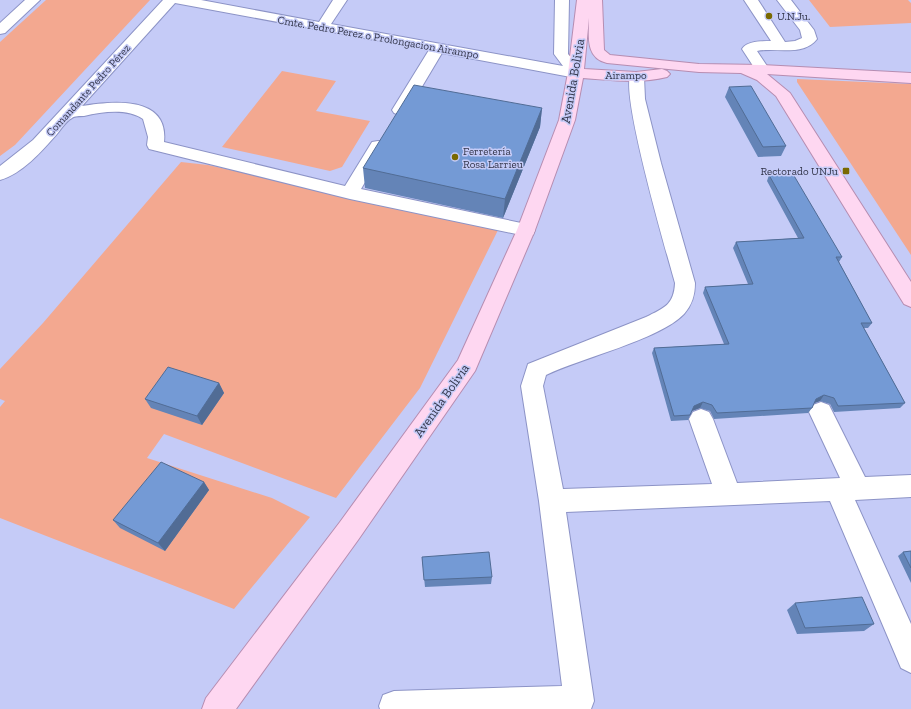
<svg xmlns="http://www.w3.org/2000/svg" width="911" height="709" font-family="'Zilla Slab',serif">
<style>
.green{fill:#f3a890}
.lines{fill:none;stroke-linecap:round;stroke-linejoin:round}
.minor-casing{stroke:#8c93c6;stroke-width:2}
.major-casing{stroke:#b68db1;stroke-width:2}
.minor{fill:#fff;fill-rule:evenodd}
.major{fill:#fed7f1;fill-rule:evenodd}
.wall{fill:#6484b7}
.shaded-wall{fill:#516c95}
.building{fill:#749ad5;stroke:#516c95}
.poi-dot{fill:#796900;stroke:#c5cbf7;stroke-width:1.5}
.labels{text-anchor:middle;stroke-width:3;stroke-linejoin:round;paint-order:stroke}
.far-poi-label{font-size:11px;fill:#32354a;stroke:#c5cbf7;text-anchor:start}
.far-street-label{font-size:11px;fill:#32354a;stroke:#c5cbf7}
.street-label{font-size:13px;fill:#32354a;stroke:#c5cbf7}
</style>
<rect width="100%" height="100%" fill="#c5cbf7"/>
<!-- green -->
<path class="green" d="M46 0H150L15 145 0 156V42Z
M809 0H908L911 3V23L830 27Z
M282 71 336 81 316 111 370 121 342 167 330 171 222 147Z
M797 79 911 84V255L797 82Z
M181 162 208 165 499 228 420 388 336 498 164 434 147 458 272 498 310 517 234 609 0 518V407L5 401 0 399V369L43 323Z"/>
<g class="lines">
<defs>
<path id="minor" d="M25 0H40L5 33 0 34V23Z
M163 0H201L319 22 333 0H347L331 24 563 66 554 54 555 0H569L568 54 584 73 581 76 576 78 442 53 408 110 406 113 400 115 394 113 392 110 429 50 175 3 82 106C112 101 169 95 164 142L345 186 372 142 378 141 384 142 386 146 361 189 526 224 533 225 535 230 533 235 526 236 350 199 149 149 147 145 148 137 143 119C126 108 103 112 84 116 80 116 74 116 72 118 66 121 61 129 57 134 42 151 22 174 0 180V166L33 140Z
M744 0H758L785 42 795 41 802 38 800 30 777 0H791L814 30 817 39C804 57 775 47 757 51L769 69 767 72H757L742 49C747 41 762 41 771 41Z
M636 72 641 74 644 77 645 99 661 163 695 283C695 295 692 305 684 314 659 340 581 358 546 375L543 386 563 489 712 484 689 419 693 412 701 409 709 412 713 419 737 483 840 478 809 412 813 405 821 402 829 405 865 477 911 475V497L855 500 911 624V673L901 668 830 501 566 512 594 701 591 709H380L379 706 383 695 394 691 562 686 539 501 521 386 528 364 646 317C664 308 674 305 675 283 667 254 619 91 631 74Z"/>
<path id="major" d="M577 0H602L604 50 610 55 699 64 762 65 911 73V83L767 74 790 93 911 282V307L904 304 776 96 757 80 741 73 699 72 607 63C585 58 589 36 589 18L584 69 636 72 662 69 667 71 670 74 667 77C640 84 611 80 583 78L575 120 535 230 475 371 358 540 236 709H202L206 698 340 522 458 360 517 230 559 120 568 73Z"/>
</defs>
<!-- minor casing -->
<use href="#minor" class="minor-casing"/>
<!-- major casing -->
<use href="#major" class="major-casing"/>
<!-- minor -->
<use href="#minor" class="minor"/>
<!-- major -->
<use href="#major" class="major"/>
</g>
<!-- wall -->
<path class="wall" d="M729 87 786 146 781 156 758 157 725 97Z
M542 108 540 127 503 218 365 188 363 168Z
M769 175 842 257 839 262 872 323 868 328H864L905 403 900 408 834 412 830 404 820 401 814 403 812 408 808 413 714 419 710 411 700 408 692 411 688 420 671 421 652 353 654 348 724 344 703 293 705 287 748 284 733 248 736 242 798 238 767 181Z
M219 383 224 393 202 425 151 408 145 399Z
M204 482 209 490 165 551 120 528 113 520Z
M911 551V583L898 556 903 552Z
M422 557 492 577 491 584 425 587Z
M795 603 874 624 864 631 797 634 787 610Z"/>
<!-- shaded-wall -->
<path class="shaded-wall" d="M542 108 540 127 503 218 505 199Z
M219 383 224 393 202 425 197 416Z
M824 395 820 401 812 404 816 399Z
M703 402 700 408 692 411 694 406Z
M204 482 209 490 165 551 158 543Z"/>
<!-- building -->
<path class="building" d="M414 85 542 108 505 199 363 168Z
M751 86 786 146 763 147 729 87Z
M793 174 842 257H836L872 323H861L905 403 838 406 834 398 824 395 816 399 812 408 717 413 712 405 703 402 694 406 690 415 674 416 654 348 729 344 705 287 753 284 736 242 804 238 769 175Z
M168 367 219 383 197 416 145 399Z
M161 462 204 482 158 543 113 520Z
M911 551V568L903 552Z
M489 552 492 577 424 580 422 557Z
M862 597 874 624 805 628 795 603Z"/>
<!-- markers -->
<g class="poi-dot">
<circle cx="769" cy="16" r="4"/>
<circle cx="455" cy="157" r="4"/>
<rect x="842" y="167" width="8" height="8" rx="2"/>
</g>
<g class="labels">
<!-- far-poi labels -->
<g class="far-poi-label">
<text x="777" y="20">U.N.Ju.</text>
<text x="463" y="155">Ferretería<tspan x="463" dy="13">Rosa Larrieu</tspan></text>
<text x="838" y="175" text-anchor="end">Rectorado UNJu</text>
</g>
<!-- far-street labels -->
<g class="far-street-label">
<text transform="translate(378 37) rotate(10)" y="4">Cmte. Pedro Perez o Prolongacion Airampo</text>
<text x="626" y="79">Airampo</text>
<text transform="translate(88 90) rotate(-48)" y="4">Comandante Pedro Pérez</text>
</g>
<!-- street labels -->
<g class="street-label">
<text transform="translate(572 81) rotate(-80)" y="5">Avenida Bolivia</text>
<text transform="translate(441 400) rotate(-55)" y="5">Avenida Bolivia</text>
</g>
</g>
</svg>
